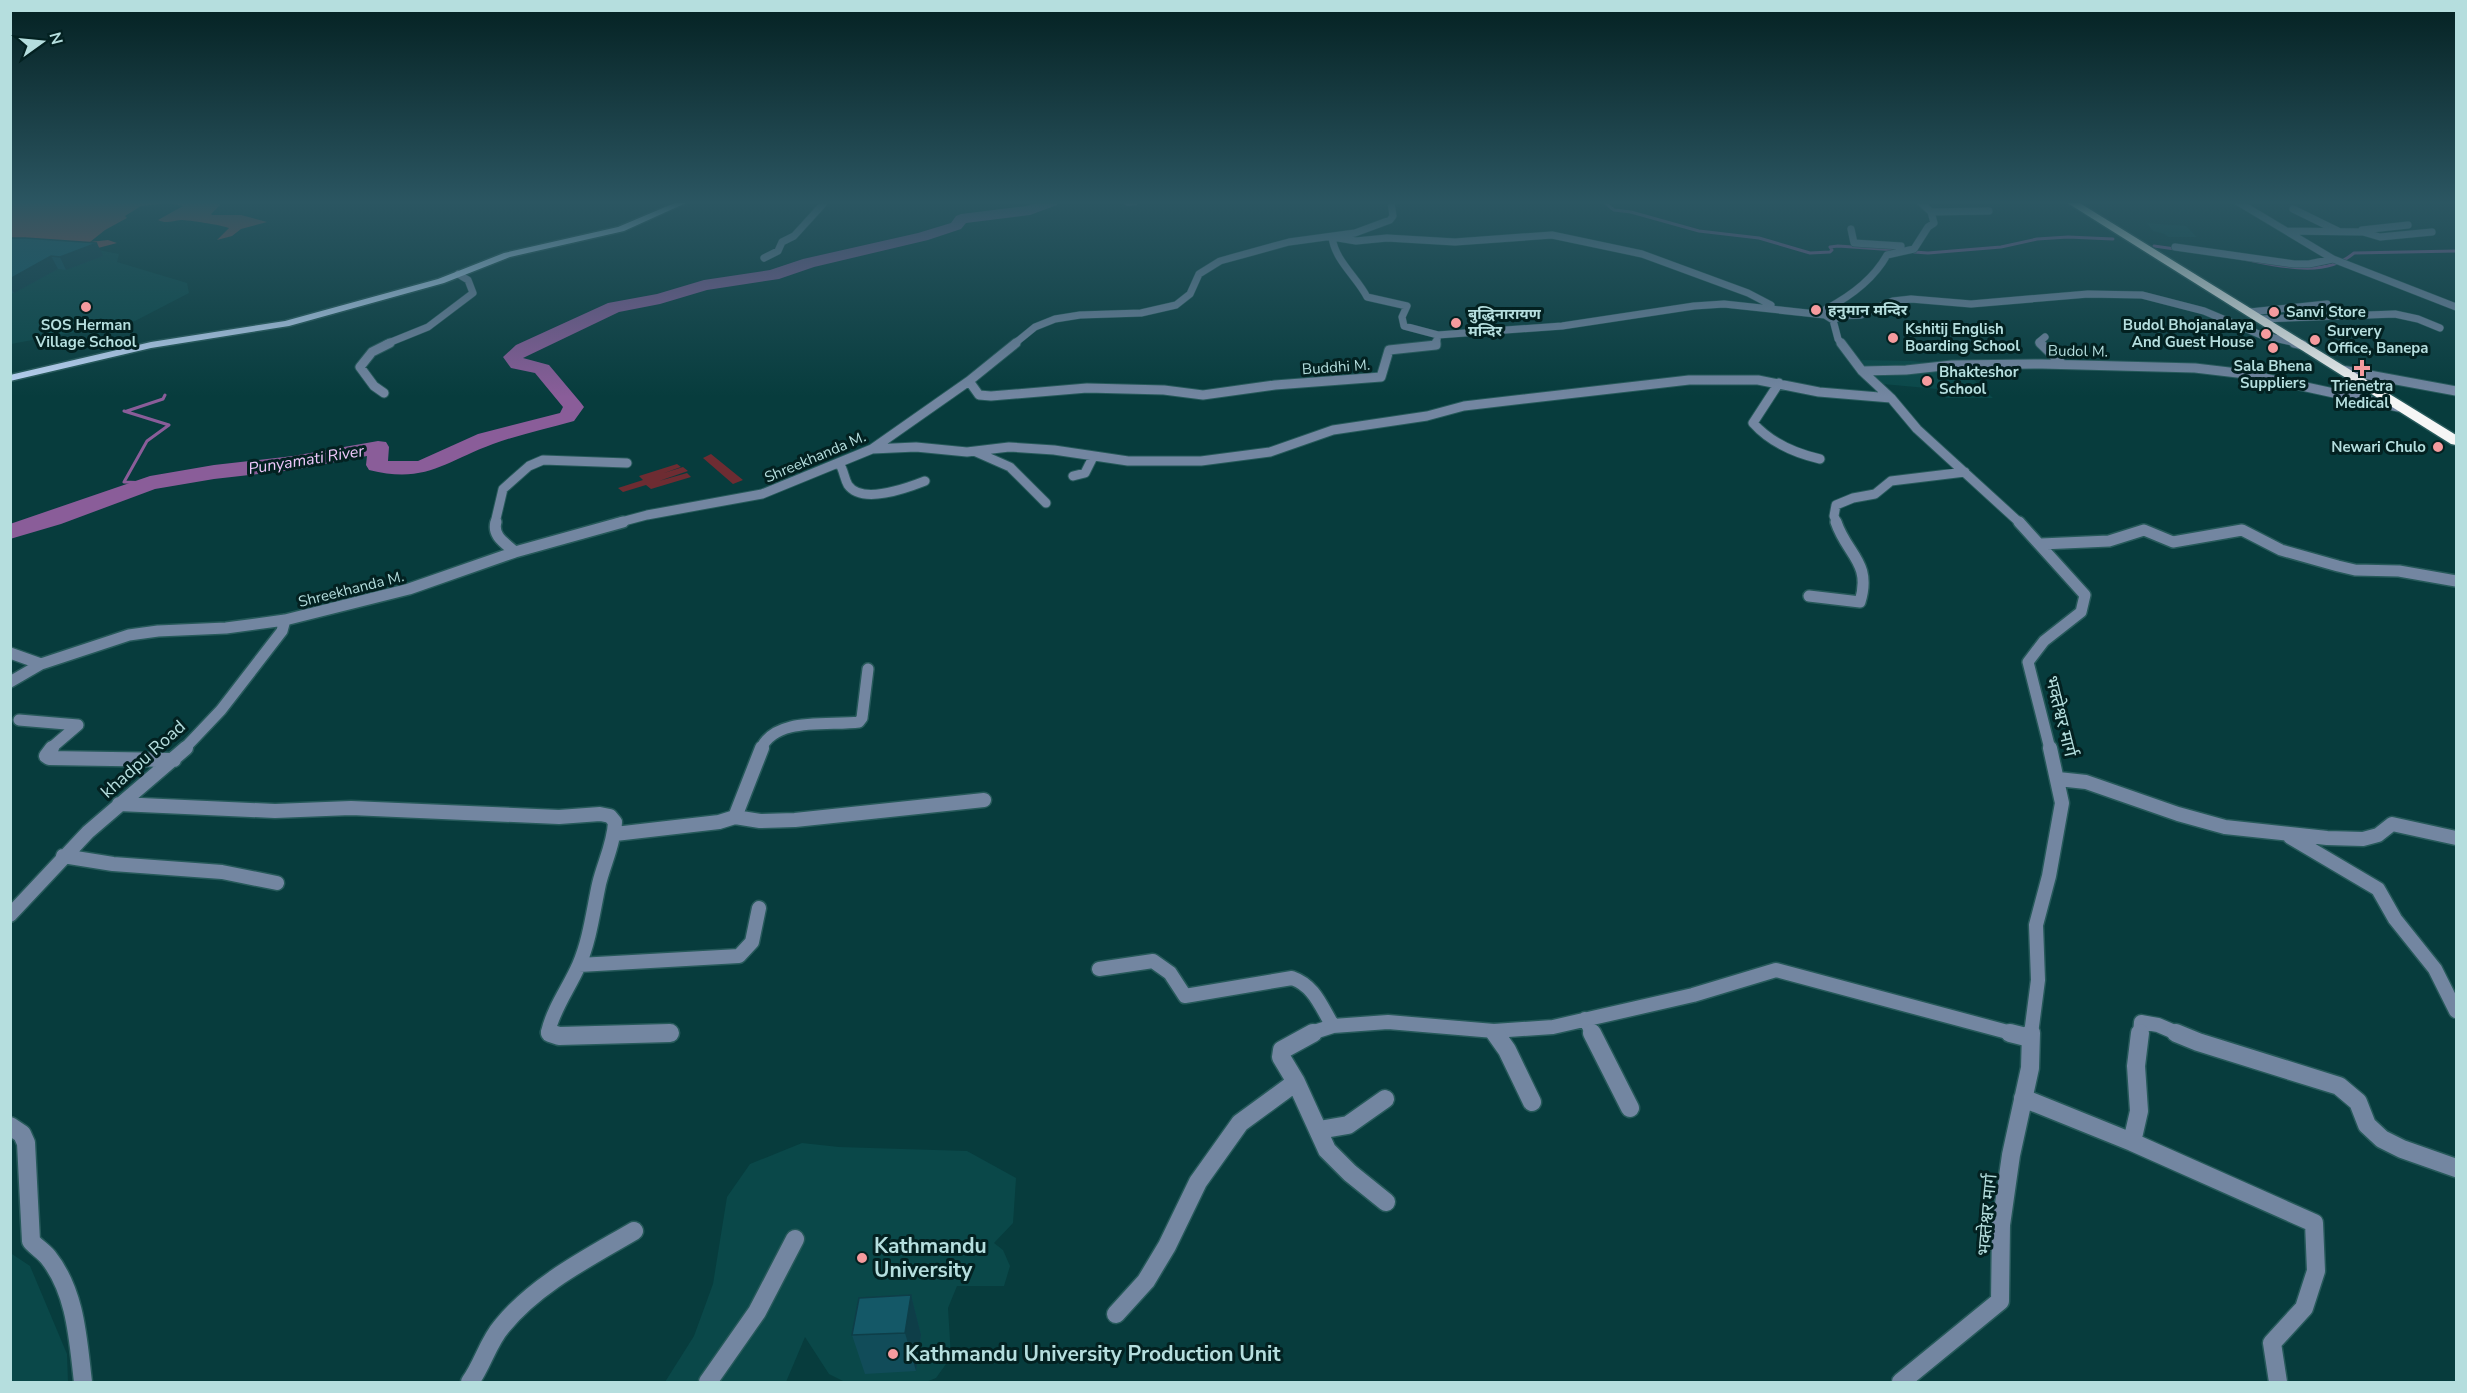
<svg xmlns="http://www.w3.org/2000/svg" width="2467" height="1393" font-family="'Nunito Sans','Noto Sans Devanagari',sans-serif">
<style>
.built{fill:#0a4849}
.green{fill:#6e2c32}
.forest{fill:#984b50}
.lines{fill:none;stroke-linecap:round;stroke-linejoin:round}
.stream{stroke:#8a5d99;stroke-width:3}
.river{fill:#8a5d99;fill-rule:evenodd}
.street-far4-casing{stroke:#26595a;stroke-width:8}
.street-far3-casing{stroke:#26595a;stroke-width:11}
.street-far2-casing{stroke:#26595a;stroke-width:14}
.street-far1-casing{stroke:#26595a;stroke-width:17}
.street-casing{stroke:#26595a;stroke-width:21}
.primary-casing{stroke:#26595a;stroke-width:3}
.highway-casing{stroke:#26595a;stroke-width:3}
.street-far4{stroke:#7386a1;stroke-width:7}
.street-far3{stroke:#7386a1;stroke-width:9}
.street-far2{stroke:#7386a1;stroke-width:11}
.street-far1{stroke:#7386a1;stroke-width:14}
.street{stroke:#7386a1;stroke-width:18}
.primary{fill:#c0d8f9;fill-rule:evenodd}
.highway{fill:#f6f6f6;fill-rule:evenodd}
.wall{fill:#114c59}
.shaded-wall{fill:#0e3e48}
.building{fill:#145867;stroke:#0e3e48;stroke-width:1.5}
.poi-dot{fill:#f59b9e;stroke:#032121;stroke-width:2}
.labels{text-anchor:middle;stroke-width:6;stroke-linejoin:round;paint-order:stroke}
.far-poi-label{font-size:15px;font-weight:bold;fill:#b5dede;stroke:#032121;text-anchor:start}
.far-street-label{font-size:15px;fill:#b5dede;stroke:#032121}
.far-water-label{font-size:16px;font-style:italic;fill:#eec8fb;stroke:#032121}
.street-label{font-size:18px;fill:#b5dede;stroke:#032121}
.near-poi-label{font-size:21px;font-weight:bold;fill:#b5dede;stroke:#032121;text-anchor:start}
</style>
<rect width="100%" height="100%" fill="#073c3d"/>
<!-- built -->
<path class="built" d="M2147 223 2186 226 2197 237H2168L2165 234 2153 231Z
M10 243 77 246 119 254 117 262 187 283 189 293 135 321 11 344Z
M1861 360 1912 361 1953 366 1964 376 1971 377 1993 398H1946L1937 389 1883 384 1868 371Z
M10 1141 12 1254 30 1266 67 1354 68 1382H11Z
M802 1143 839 1147 967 1151 1016 1178 1013 1223 994 1243 1003 1250 1010 1266 1004 1286H957L948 1308 951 1357 936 1378 926 1382H845L829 1374 805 1337 786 1382H665L694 1336 713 1284 727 1197 750 1164Z"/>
<!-- green -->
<path class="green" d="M711 454 743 480 733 484 703 458Z
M677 464 681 467 664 473 683 467 688 471 659 481 687 473 691 477 651 489 646 485 623 492 618 488 643 480 639 476Z"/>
<!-- forest -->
<path class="forest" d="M10 202H216L220 205 211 214 212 215H241L267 222 241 229 232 236 217 240 229 228C222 225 188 220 181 220 172 221 166 224 158 220L183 206 169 203 141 206 125 216 127 218 105 230 90 242 108 240 117 243 98 248 11 243Z"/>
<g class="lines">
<!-- stream -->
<path class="stream" d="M1604 202 1614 210 1631 212 1699 231 1759 238 1810 253 1830 252 1832 250 1830 247 1838 246 1896 250
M2154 246 2175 249
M1914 252 1928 253 2001 247 2037 239 2068 237 2113 239
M2237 258C2274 264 2322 280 2354 253L2456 251
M124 411 169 425 147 441 124 482 150 483
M127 411 163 399 165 395"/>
<!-- river -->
<path class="river" d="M1038 202H1059L1057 205 1030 215 966 223 961 229 928 240 814 267 779 279 707 290 660 304 619 312 523 358 549 365 581 403 584 407 574 421C547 429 520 434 493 444 444 462 426 484 369 470L366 465 367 456 293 470 214 479 155 489 61 524 10 539V524L150 476 214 465 293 456 378 441 386 442 389 447 388 461H418L478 434 560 413 563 407 535 373 511 368 503 357 516 345 608 303 657 294 704 280 770 270 803 259 918 233 951 223 956 216 961 214 1027 206Z
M1120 202H1139L1137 205 1127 206Z"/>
<defs>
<path id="street-far4" d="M2238 202 2333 259 2456 307
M2293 209 2338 231
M1931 212 1989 211
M1851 229 1854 243 1901 246
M2362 230 2408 225
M2287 231 2363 232 2380 237 2432 232
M2175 247 2294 264H2309L2333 259
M764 258 778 251 782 242 794 236 825 202
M2250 312 2327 304
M2261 319 2395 314 2418 319 2440 328
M1833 320 1841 316 1861 315 1893 301 1911 299 1971 304 2088 294 2142 295 2204 311 2261 335 2301 344
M1438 335 1404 326 1402 317 1407 306 1367 297C1357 277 1335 261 1332 237L1356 241 1387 238 1455 242 1552 235 1642 254 1748 293 1771 305
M386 344 428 327 473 293 468 280 458 274
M1014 344 1035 327 1055 319 1080 315 1141 313 1176 305 1190 294 1199 274 1220 261 1289 242 1355 233 1390 220 1393 216 1391 203 1393 202
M1436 344 1438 335 1562 326 1694 306 1724 304 1825 315
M1842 344 1838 339 1833 320 1825 315 1826 309C1851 296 1873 280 1887 255L1914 249 1928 227 1934 223 1931 212 1920 202
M2042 344 2039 342 2045 337"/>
<path id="street-far3" d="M1841 343 1862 371 1891 398 1917 429 2020 523
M2040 343 2062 364
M2294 343 2303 345
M2342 370 2456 391
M1862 371 1906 370 1952 365 2042 364 2195 368 2246 374 2398 407
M969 381 979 395 991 396 1087 388 1164 390 1203 395 1275 385 1381 377 1389 350 1436 345V343
M1779 383 1753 423C1771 443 1794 453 1820 459
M384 393 374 386 360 367 372 352 390 343
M872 449 916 447 967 452 1009 447 1054 450 1128 461H1201L1270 452 1333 430 1427 416 1464 406 1689 380H1758L1819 392 1891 398
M976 452 1010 467 1046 503
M839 463C844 470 844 478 848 485 862 505 907 488 925 481
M1073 476 1085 473 1093 457
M495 523 503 489 529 466 543 460 627 463
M617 523 647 515 762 494 872 449 969 381 1016 343
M1837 523 1834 516 1836 505 1853 498 1875 494 1891 481 1965 472"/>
<path id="street-far2" d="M496 522C492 536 505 543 515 552
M2019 522 2085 595 2081 612 2044 641 2028 662 2050 749
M2041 544 2109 541 2144 530 2173 542 2242 530 2281 550 2338 566 2355 570 2399 571 2456 581
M1809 596 1860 602C1872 562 1847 555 1836 522
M10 653 41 664 129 635 158 631 226 628 285 620 409 589 515 552 623 522
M10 682 41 664
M19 720 78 725 50 749
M184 749 221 710 282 631 285 620
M761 749C775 716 830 726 859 722L862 718 868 669"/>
<path id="street-far1" d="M52 748 46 756 49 758 174 760
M2058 779 2086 782 2178 814 2225 827 2327 838 2363 839 2378 835 2392 824 2456 838
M119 804 275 811 351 808 559 817 600 814 610 816 615 822C614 844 604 863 599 884 593 912 590 939 579 965 569 988 554 1007 548 1032L554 1034
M735 817 760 821 795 820 984 800
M615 834 719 822 735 817 762 748
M2290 837 2378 889 2395 919 2435 969 2456 1011
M63 856 113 864 222 872 277 883
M10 915 88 832 186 748
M579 965 739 956 752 942 759 908
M1099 969 1153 961 1170 973 1185 996 1292 978C1315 986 1321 1007 1333 1026L1388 1022 1494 1031 1553 1027 1693 995 1776 970 2015 1034
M1585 1019 1593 1034
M1494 1031 1496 1034
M631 1034 670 1033
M1308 1034 1333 1026
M2031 1034 2038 980 2036 925 2049 876 2062 803 2050 748
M2140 1034 2141 1022 2158 1025 2179 1034"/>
<path id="street" d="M550 1033 559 1036 670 1033
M1495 1033 1507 1050 1532 1102
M1592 1033 1630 1108
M2010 1033 2030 1038
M2176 1033 2198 1042 2339 1086 2358 1102 2367 1125 2382 1139 2402 1149 2456 1168
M1296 1082 1327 1150 1350 1173 1386 1202
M2023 1098 2132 1142 2314 1223 2316 1271 2304 1308 2272 1343 2278 1382
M10 1126 22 1134 26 1143 31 1241C36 1247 43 1251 48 1257 76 1292 78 1340 83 1382
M1319 1130 1348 1125 1385 1099
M2132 1142 2139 1111 2136 1066 2140 1033
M1116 1314 1146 1281 1167 1246 1198 1182 1240 1123 1296 1082 1281 1057 1282 1050 1313 1033
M470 1382C483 1364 488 1342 502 1326 536 1284 588 1258 634 1231
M708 1382 757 1312 795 1239
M1901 1382 2000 1301 2001 1225 2011 1155 2030 1068 2031 1033"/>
<path id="primary" d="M677 202H688L624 231 510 257 444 283 289 326 151 348 10 381V375L151 342 285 321 438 279 504 253 618 227Z"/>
<path id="highway" d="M2066 202H2078L2456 435V445L2451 444Z"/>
</defs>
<!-- street-far4 casing -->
<use href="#street-far4" class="street-far4-casing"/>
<!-- street-far3 casing -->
<use href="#street-far3" class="street-far3-casing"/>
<!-- street-far2 casing -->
<use href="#street-far2" class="street-far2-casing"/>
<!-- street-far1 casing -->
<use href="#street-far1" class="street-far1-casing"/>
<!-- street casing -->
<use href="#street" class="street-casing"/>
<!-- primary casing -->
<use href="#primary" class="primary-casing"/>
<!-- highway casing -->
<use href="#highway" class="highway-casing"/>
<!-- street-far4 -->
<use href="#street-far4" class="street-far4"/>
<!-- street-far3 -->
<use href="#street-far3" class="street-far3"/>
<!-- street-far2 -->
<use href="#street-far2" class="street-far2"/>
<!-- street-far1 -->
<use href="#street-far1" class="street-far1"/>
<!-- street -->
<use href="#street" class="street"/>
<!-- primary -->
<use href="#primary" class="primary"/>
<!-- highway -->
<use href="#highway" class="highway"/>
</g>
<!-- wall -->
<path class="wall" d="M10 238 103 256 66 270 58 269 14 293 10 294Z
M911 1295 921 1335 916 1371 865 1374 852 1335Z"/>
<!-- shaded-wall -->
<path class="shaded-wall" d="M97 243 103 256 66 270 60 257Z
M51 256 58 269 14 293 10 286V279Z
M911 1295 921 1335 916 1371 905 1333Z"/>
<!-- building -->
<path class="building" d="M10 238H25L97 243 60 257 51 256 10 279Z
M911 1295 905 1333 852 1335 859 1298Z"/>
<!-- sky -->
<linearGradient id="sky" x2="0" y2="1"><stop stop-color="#042122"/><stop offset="0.51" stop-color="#2b5662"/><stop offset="1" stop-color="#2b5662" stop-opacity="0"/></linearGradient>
<rect width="2467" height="397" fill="url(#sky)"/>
<!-- markers -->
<g class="poi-dot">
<circle cx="86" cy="307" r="6"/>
<circle cx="1816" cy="310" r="6"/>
<circle cx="2274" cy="312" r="6"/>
<circle cx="1456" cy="323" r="6"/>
<circle cx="2266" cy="334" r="6"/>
<circle cx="1893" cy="338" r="6"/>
<circle cx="2315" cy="340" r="6"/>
<circle cx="2273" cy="348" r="6"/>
<path d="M2359 359h6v6h6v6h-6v6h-6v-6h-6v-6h6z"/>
<circle cx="1927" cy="381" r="6"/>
<circle cx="2438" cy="447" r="6"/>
<circle cx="862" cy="1258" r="6"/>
<circle cx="893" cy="1354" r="6"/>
</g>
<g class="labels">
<!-- far-poi labels -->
<g class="far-poi-label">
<text x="1828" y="315">हनुमान मन्दिर</text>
<text x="2286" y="317">Sanvi Store</text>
<text x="1468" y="319">बुद्धिनारायण<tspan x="1468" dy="17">मन्दिर</tspan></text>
<text x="86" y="330" text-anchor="middle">SOS Herman<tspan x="86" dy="17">Village School</tspan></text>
<text x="2254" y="330" text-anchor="end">Budol Bhojanalaya<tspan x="2254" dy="17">And Guest House</tspan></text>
<text x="1905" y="334">Kshitij English<tspan x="1905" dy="17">Boarding School</tspan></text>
<text x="2327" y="336">Survery<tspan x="2327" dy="17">Office, Banepa</tspan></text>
<text x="2273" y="371" text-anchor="middle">Sala Bhena<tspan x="2273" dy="17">Suppliers</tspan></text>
<text x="1939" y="377">Bhakteshor<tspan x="1939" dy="17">School</tspan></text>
<text x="2362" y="391" text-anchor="middle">Trienetra<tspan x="2362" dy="17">Medical</tspan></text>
<text x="2426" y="452" text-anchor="end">Newari Chulo</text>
</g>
<!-- far-street labels -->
<g class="far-street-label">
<text transform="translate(2078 351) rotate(1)" y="5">Budol M.</text>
<text transform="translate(1336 367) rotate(-4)" y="5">Buddhi M.</text>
<text transform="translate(815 457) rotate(-23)" y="5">Shreekhanda M.</text>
<text transform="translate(351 589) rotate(-14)" y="5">Shreekhanda M.</text>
</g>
<!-- far-water labels -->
<g class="far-water-label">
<text transform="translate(306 459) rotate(-9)" y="6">Punyamati River</text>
</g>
<!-- street labels -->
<g class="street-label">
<text transform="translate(2061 716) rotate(76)" y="6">भक्तेश्वर मार्ग</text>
<text transform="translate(143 759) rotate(-42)" y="6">khadpu Road</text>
<text transform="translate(1987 1215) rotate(-85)" y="6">भक्तेश्वर मार्ग</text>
</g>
<!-- near-poi labels -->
<g class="near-poi-label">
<text x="874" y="1253">Kathmandu<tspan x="874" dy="24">University</tspan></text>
<text x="905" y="1361">Kathmandu University Production Unit</text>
</g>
</g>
<!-- border -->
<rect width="2467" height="1393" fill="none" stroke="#b5dede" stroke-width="24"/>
<!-- north arrow -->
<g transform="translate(42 42) rotate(75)" stroke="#032121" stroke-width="4.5" paint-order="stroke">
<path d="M0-4.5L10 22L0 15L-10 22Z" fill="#b5dede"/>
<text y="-9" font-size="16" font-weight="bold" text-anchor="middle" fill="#b5dede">N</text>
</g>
</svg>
